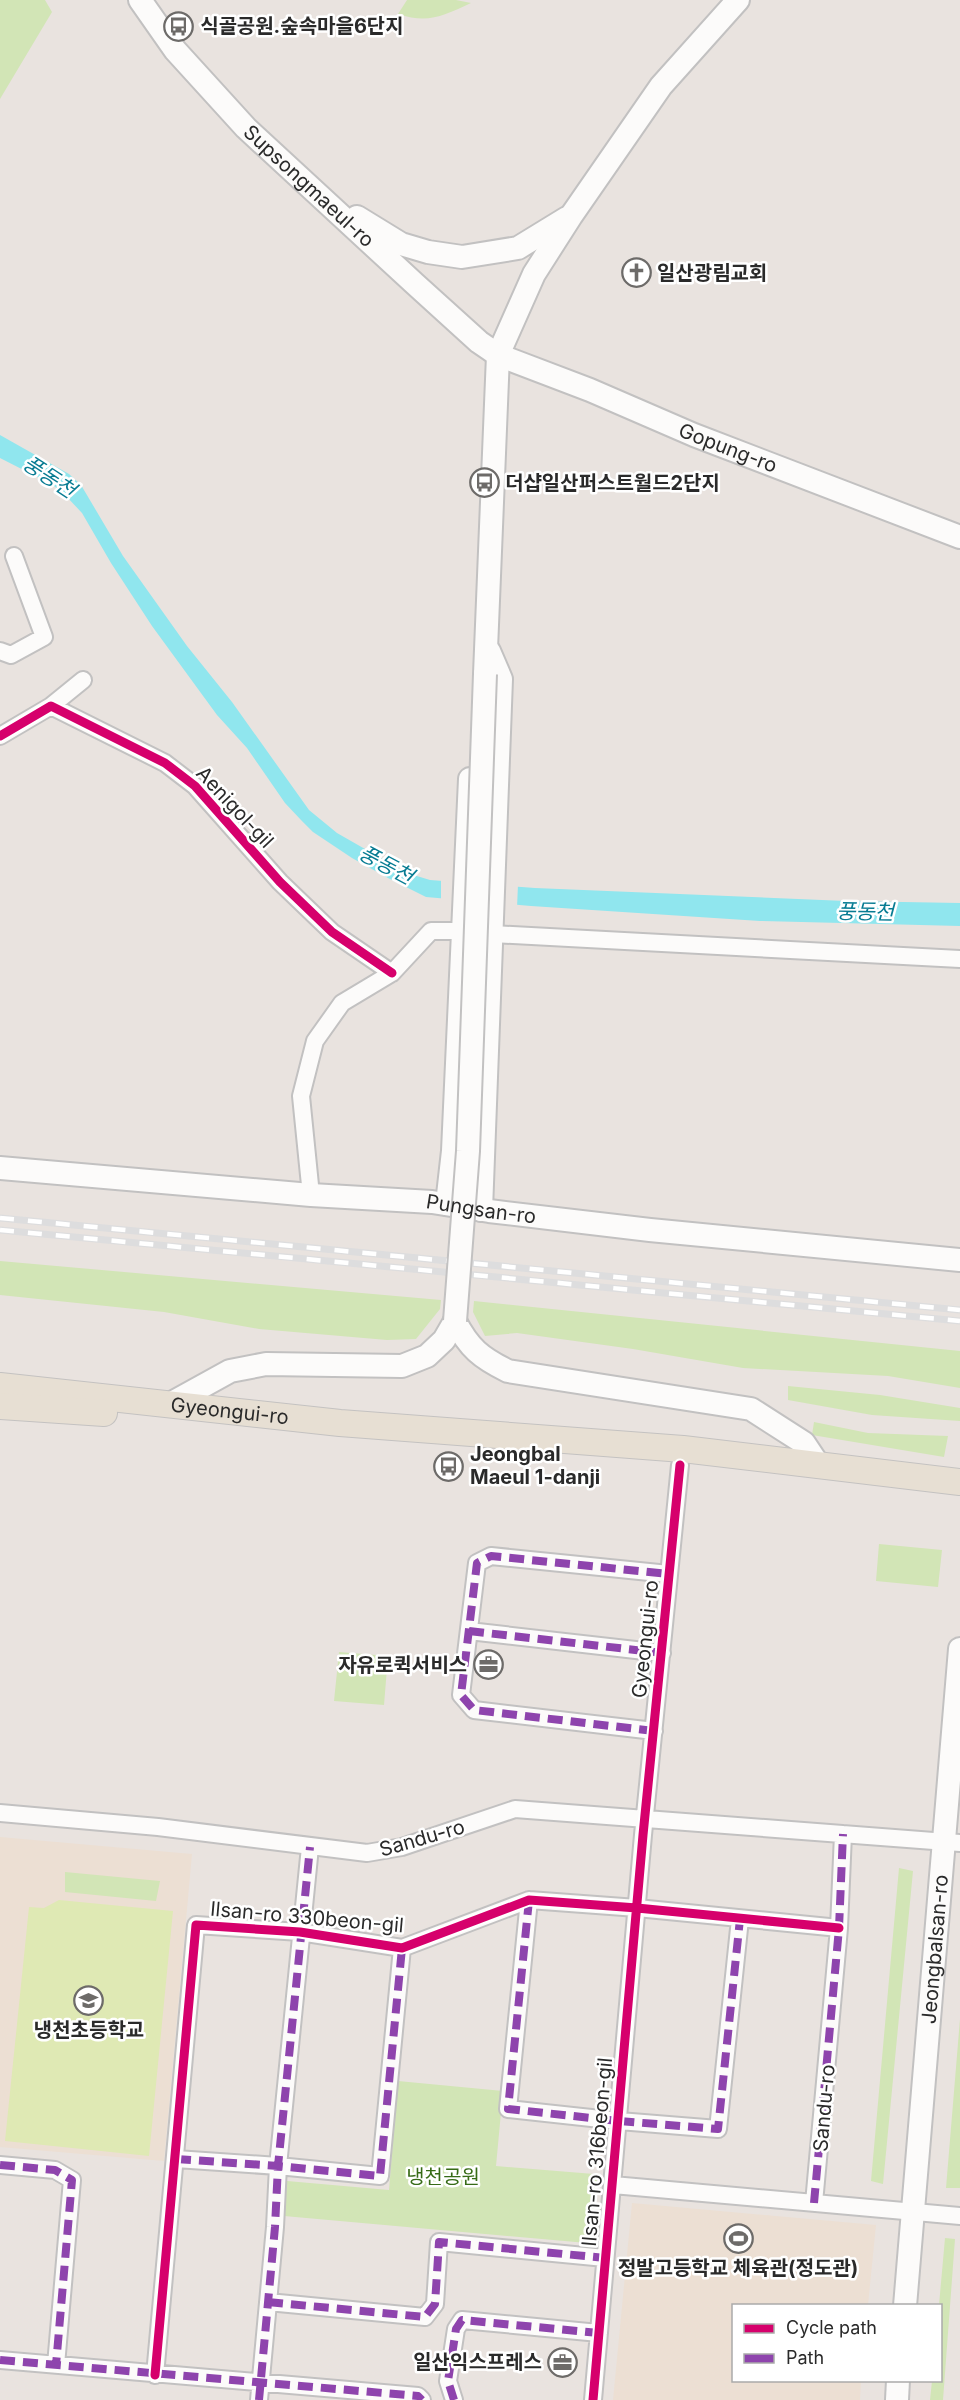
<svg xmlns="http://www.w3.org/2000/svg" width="960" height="2400" font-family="Inter,'Noto Sans KR',sans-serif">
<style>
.education{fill:#ecdfd3}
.green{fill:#d2e5b6}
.pitch{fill:#dfe9b4}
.water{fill:#90e6ee}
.pier{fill:#e9e3df}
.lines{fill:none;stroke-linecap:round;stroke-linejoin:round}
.street-casing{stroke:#c2c1c1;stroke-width:20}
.secondary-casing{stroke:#c2c1c1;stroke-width:26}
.primary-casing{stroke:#c4c2c1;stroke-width:28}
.street{stroke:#fcfbfa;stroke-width:16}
.secondary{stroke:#fcfbfa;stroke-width:22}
.primary{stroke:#e7dfd3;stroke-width:26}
.rail-casing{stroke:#ddddde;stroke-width:7}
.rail{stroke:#fff;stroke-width:4.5;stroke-dasharray:14;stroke-linecap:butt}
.secondary-bridge-casing{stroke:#c2c1c1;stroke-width:26;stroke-linecap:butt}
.secondary-bridge{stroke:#fcfbfa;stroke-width:22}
.quiet{stroke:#8e44ad;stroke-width:8;stroke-dasharray:15 8;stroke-linecap:butt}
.cycleway-casing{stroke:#fff;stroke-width:13}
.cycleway{stroke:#d6006c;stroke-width:9}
.labels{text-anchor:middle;stroke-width:5;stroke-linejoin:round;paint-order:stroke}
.poi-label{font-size:20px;font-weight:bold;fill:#2a2a2a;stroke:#fff;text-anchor:start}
.street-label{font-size:20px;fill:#2a2a2a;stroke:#fff}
.park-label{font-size:20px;fill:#376b17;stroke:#fff}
.water-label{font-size:21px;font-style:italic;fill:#087c93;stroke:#fff}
</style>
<rect width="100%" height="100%" fill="#e9e3df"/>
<!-- education -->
<path class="education" d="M0 1837 192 1854 164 2161 0 2147Z
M632 2203 876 2225 868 2305 734 2306V2380L861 2381 860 2400H613Z"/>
<!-- green -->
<path class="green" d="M0 0H45L52 12 0 99Z
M407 0H456L471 3C443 16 428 24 398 14Z
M0 1261 441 1300 440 1309 416 1339 387 1340 259 1329 164 1312 0 1295Z
M474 1301 960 1351V1388L888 1376 743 1368 633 1349 517 1333 485 1336 473 1312Z
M788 1386 880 1395 960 1408V1421L872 1415 788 1400Z
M814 1422 868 1433 948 1436 944 1457 812 1435Z
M879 1544 942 1550 938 1587 876 1581Z
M339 1652 388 1656 384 1705 334 1701Z
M899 1868 913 1871 883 2184 871 2181Z
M65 1872 160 1881 156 1901 65 1892Z
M960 2019V2188H946Z
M398 2081 503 2091 496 2166 594 2174 597 2178 591 2240 587 2243 284 2216 280 2212 283 2184 287 2181 389 2190Z
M945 2238 955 2239 943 2400H930L932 2381 940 2380 939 2305Z"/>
<!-- pitch -->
<path class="pitch" d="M59 1900 173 1911 149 2156 5 2141 29 1907 44 1908Z"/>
<!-- water -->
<path class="water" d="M0 435 69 474 81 485 123 556 187 646 232 702 309 810 337 833 407 873 430 880 535 888 846 901 960 903V926L760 921 531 906 426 897 388 878 352 858 313 832 301 820 285 803 247 748 217 715 152 626 111 563 82 513 66 496 53 485 0 458Z"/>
<!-- pier -->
<path class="pier" d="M441 878 518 884 517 908 441 901Z"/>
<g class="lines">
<defs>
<path id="street" d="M0 651 11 655 44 637 14 556
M51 706 83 680
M0 736 51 706 165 763 195 786 280 882 332 932 392 973
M493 934 960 959
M311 1195 301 1096 315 1041 342 1003 392 973 431 931H464
M469 1631 662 1653
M654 1731 474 1710 461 1695 477 1563 491 1556 669 1574
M0 1813 158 1827 367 1853 402 1847 515 1809 960 1843
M529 1900 508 2109 619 2121 718 2129 740 1919
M176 2159 278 2166 380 2176 402 1948
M0 2165 55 2170 72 2180 56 2365
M613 2185 960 2216
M814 2203 839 1928 843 1834
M268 2302 425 2317 435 2304 439 2242 605 2258
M0 2360 418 2396 422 2400
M155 2375 196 1925 300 1932 402 1948 529 1900 637 1908 839 1928
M259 2400 275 2227 278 2166 310 1847
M454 2400 448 2381 456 2329 462 2320 599 2333
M593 2400 643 1835 680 1465"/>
<g id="secondary">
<path id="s1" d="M140 0 175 50 246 128 415 284 479 342 498 355 590 390 694 435 960 537"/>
<path d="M357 217 401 244 428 252 462 257 518 248 567 218"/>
<path d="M485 674 498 355 534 274 571 216 661 86 738 0"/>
<path id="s2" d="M0 1168 311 1195 432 1202 489 1211 650 1230 960 1260"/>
<path d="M447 1204 453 1151 470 779"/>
<path d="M481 1210 501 679 489 651"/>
<path d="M455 1321C469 1348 481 1358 508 1371L751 1409 804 1443 818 1464"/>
<path d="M172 1403 230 1371 266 1364 402 1366 427 1356 444 1340 455 1321"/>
<path id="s3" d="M905 2306 960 1649"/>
<path d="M897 2400 898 2380"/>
</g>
<g id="primary">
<path id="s4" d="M0 1386 340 1423 683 1449 960 1482"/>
<path d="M0 1406 104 1413"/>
</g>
</defs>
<!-- street casing -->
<use href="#street" class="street-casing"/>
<!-- secondary casing -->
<use href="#secondary" class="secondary-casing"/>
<!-- primary casing -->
<use href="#primary" class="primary-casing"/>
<!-- street -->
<use href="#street" class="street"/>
<!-- secondary -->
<use href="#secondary" class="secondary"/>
<!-- primary -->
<use href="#primary" class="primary"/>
<defs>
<path id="rail" d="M0 1218 960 1310
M0 1230 960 1321"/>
</defs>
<!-- rail casing -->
<use href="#rail" class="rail-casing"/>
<!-- rail -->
<use href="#rail" class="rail"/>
<defs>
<path id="secondary-bridge" d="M455 1321 468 1151 485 674"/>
</defs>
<!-- secondary-bridge casing -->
<use href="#secondary-bridge" class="secondary-bridge-casing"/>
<!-- secondary-bridge -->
<use href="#secondary-bridge" class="secondary-bridge"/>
<!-- quiet -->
<path class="quiet" d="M469 1631 662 1653
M654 1731 474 1710 461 1695 477 1563 491 1556 669 1574
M529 1900 508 2109 619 2121 718 2129 740 1919
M176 2159 278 2166 380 2176 402 1948
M0 2165 55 2170 72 2180 56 2365
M814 2203 839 1928 843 1834
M268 2302 425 2317 435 2304 439 2242 605 2258
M0 2360 418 2396 422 2400
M259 2400 275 2227 278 2166 310 1847
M454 2400 448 2381 456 2329 462 2320 599 2333"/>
<defs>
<path id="cycleway" d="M0 736 51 706 165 763 195 786 280 882 332 932 392 973
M155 2375 196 1925 300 1932 402 1948 529 1900 637 1908 839 1928
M593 2400 643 1835 680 1465"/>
</defs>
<!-- cycleway casing -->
<use href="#cycleway" class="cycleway-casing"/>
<!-- cycleway -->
<use href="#cycleway" class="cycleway"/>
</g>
<!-- icons -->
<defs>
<symbol id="bus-ring" viewBox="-11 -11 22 22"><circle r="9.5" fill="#fff" stroke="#6d6b69" stroke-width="1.5"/><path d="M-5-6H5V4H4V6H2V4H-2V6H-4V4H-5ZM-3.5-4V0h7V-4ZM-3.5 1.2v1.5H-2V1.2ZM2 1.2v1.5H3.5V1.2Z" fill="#6d6b69"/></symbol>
<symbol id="church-ring" viewBox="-11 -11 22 22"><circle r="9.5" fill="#fff" stroke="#6d6b69" stroke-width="1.5"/><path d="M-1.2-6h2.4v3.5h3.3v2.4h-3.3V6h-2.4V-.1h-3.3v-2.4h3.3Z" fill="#6d6b69"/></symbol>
<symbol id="office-ring" viewBox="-11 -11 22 22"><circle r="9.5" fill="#fff" stroke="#6d6b69" stroke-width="1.5"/><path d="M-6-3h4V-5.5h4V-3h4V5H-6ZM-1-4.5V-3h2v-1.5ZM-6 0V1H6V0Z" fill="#6d6b69"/></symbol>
<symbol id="school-ring" viewBox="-11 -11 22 22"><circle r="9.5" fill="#fff" stroke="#6d6b69" stroke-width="1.5"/><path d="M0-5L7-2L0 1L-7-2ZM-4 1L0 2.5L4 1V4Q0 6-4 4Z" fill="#6d6b69"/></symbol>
<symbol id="stadium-ring" viewBox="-11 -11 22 22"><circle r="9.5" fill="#fff" stroke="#6d6b69" stroke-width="1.5"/><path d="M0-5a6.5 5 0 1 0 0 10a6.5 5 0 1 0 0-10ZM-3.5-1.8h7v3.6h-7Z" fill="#6d6b69"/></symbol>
</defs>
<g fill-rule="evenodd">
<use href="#bus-ring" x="162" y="10" width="33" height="33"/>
<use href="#church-ring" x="620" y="256" width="33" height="33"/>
<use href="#bus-ring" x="468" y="466" width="33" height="33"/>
<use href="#bus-ring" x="432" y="1450" width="33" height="33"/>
<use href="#office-ring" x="472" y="1648" width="33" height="33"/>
<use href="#school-ring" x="72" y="1984" width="33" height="33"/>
<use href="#stadium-ring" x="722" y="2222" width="33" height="33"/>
<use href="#office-ring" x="546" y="2346" width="33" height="33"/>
</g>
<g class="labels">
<!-- poi labels -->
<g class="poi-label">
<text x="200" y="33">식골공원.숲속마을6단지</text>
<text x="657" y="280">일산광림교회</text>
<text x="505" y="490">더샵일산퍼스트월드2단지</text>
<text x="470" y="1461">Jeongbal<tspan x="470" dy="23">Maeul 1-danji</tspan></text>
<text x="467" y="1672" text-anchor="end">자유로퀵서비스</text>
<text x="89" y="2037" text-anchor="middle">냉천초등학교</text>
<text x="738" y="2275" text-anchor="middle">정발고등학교 체육관(정도관)</text>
<text x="542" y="2369" text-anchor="end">일산익스프레스</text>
</g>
<!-- street labels -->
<g class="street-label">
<text dy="7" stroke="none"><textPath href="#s1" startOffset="252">Supsongmaeul-ro</textPath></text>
<text dy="7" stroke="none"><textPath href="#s1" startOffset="754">Gopung-ro</textPath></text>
<text transform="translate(235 807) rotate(47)" y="7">Aenigol-gil</text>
<text dy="7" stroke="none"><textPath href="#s2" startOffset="483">Pungsan-ro</textPath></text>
<text dy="7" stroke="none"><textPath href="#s4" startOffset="231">Gyeongui-ro</textPath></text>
<text transform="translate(645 1639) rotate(-84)" y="7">Gyeongui-ro</text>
<text transform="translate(422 1838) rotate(-16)" y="7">Sandu-ro</text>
<text transform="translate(307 1917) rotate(5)" y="7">Ilsan-ro 330beon-gil</text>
<text dy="7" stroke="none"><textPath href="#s3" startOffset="358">Jeongbalsan-ro</textPath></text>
<text transform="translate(824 2108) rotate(-85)" y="7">Sandu-ro</text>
<text transform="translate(597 2152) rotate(-85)" y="7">Ilsan-ro 316beon-gil</text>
</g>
<!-- park labels -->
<g class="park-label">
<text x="443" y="2184">냉천공원</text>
</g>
<!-- water labels -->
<g class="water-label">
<text transform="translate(49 477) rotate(33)" y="7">풍동천</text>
<text transform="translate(386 865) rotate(28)" y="7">풍동천</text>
<text transform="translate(865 912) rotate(1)" y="7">풍동천</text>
</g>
</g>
<!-- legend -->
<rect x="732" y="2304" width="210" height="78" fill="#ffffff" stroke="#aaaaaa" stroke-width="1.5"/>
<rect x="744" y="2324" width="30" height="9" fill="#d6006c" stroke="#aaaaaa" stroke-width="1.5"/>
<text x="786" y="2334" font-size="18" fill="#2a2a2a">Cycle path</text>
<rect x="744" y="2354" width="30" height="9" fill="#8e44ad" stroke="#aaaaaa" stroke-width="1.5"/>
<text x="786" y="2364" font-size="18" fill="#2a2a2a">Path</text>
</svg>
